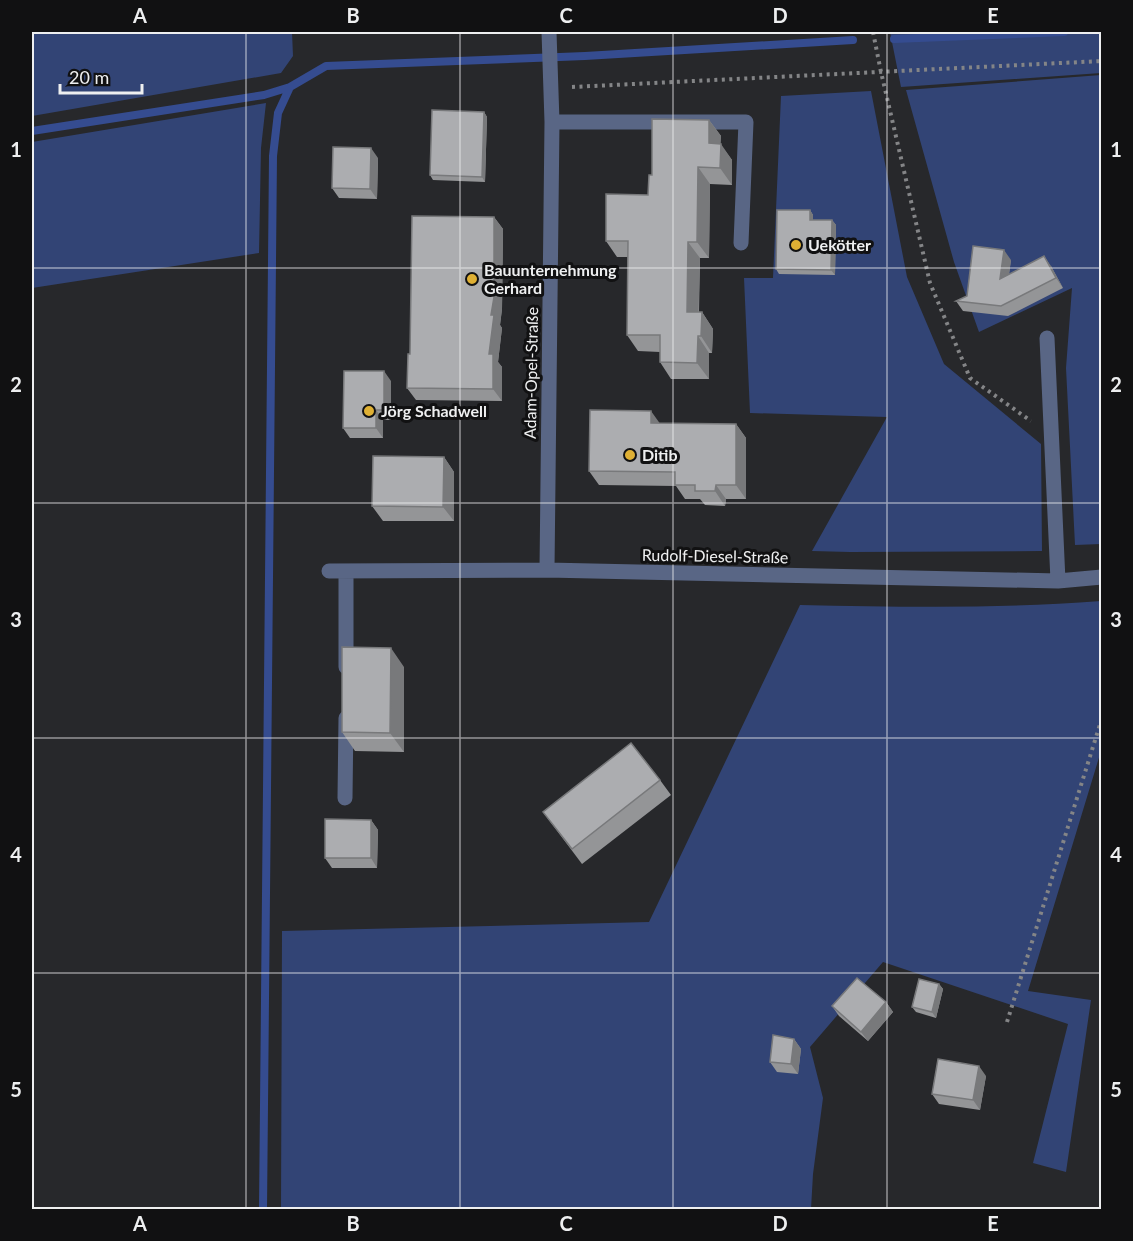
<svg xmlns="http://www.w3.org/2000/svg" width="1133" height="1241" font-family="Lato,sans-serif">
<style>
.green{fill:#324475}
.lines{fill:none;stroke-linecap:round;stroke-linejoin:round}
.stream{stroke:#354c90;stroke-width:8}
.path{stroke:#848587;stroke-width:4;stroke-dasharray:3 4.5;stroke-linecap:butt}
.minor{stroke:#596685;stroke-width:15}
.wall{fill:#949597}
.shaded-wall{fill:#78797b}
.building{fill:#acadb0;stroke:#78797b;stroke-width:1.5}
.grid{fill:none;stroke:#eeeff0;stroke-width:1.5;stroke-opacity:0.55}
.poi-dot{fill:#dfb034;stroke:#111112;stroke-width:2}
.labels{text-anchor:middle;stroke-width:6;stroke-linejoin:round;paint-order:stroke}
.poi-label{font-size:16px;font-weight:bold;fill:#eeeff0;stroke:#111112;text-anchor:start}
.street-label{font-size:16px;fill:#eeeff0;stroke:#111112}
.neatline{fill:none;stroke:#eeeff0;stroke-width:2}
.grid-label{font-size:20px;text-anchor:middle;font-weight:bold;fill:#eeeff0}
</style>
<rect width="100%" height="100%" fill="#27282b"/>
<!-- green -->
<path class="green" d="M32 32H292L293 56 281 73 32 116Z
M890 32H1101V73L901 87Z
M1101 75V544L1075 545 1066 368 1072 288 979 332 954 262 906 90Z
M871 91 907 277 944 364 1041 444 1042 551 850 552 812 551 887 417 750 413 744 278H773L781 96Z
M266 103 261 148 259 253 32 288V142Z
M1101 601V751L1028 991 1091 1000 1066 1172 1033 1163 1068 1024 883 962 810 1047 823 1098 813 1174 811 1209 281 1210 282 931 649 922 800 605C900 607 1001 609 1101 601Z"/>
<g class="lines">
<!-- stream -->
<path class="stream" d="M894 39 1064 32
M32 131 264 95 290 87
M263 1210 273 156 278 113 290 87 326 66 585 56 853 40"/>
<!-- path -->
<path class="path" d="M873 32 881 72 930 283 970 378 1031 421
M572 87 1102 61
M1007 1022 1102 718"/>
<!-- minor -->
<path class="minor" d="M552 122H746L741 243
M1047 338 1058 581
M547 570 552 122 549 32
M329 571 547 570 1058 581 1102 577
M346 667V571
M345 798 346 718"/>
</g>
<!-- wall -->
<path class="wall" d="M484 112 487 117 485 182 433 180 430 175Z
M709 120 721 136 720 144 732 160V185L710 184 709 258H700L699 312H702L713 329 712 353H709V379H671L660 362V352L638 351 627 335 628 257H617L606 241 648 195 652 175Z
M378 158 377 199 339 198 332 188Z
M810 210 813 215V220H832L836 225 835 275 779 274 776 269Z
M494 217 503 229 502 309 500 325 502 328 498 362 502 367V401L416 400 407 388 410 354Z
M1011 260 1009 274 1051 266 1063 288 1008 316 963 311 956 301 967 296Z
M391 381V420H383V438H350L343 428Z
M660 423 736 424 746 438V499H726L725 506 705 505 700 499H685L676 486 599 485 589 471Z
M444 457 454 472V521H383L372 506Z
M404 667V752L355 751 342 732Z
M660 780 671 795 582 864 543 812Z
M371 820 378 830 377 868H332L325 858Z
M939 984 943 989 936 1018 916 1012 912 1007Z
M886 1002 893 1012 868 1041 839 1016 832 1006Z
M794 1039 801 1049 798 1074 777 1072 770 1062Z
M986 1076 980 1110 939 1104 932 1094Z"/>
<!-- shaded-wall -->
<path class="shaded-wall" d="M484 112 487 117 485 182 482 177Z
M709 120 721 136 720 160 709 143Z
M721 144 732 160V185L720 168Z
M371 148 378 158 377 199 370 189Z
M698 167 710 184 709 258 697 242Z
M810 210 813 215V225L810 220Z
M494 217 503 229 502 309 500 325 502 328 498 362 502 367V401L493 389 489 354 491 315Z
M832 220 836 225 835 275 831 270Z
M688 242 700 258 698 329 687 312Z
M1004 250 1011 260 1007 289 1000 279Z
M1044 256 1051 266 1063 288 1056 278Z
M702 312 713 329 712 353 701 336Z
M698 336 709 353V379L697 363Z
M384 371 391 381V420L384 410Z
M376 410 383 420V438L376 428Z
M651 411 661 425 651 423Z
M736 424 746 438V499L736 485Z
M444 457 454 472V521L443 507Z
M716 485 726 499 725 506 715 491Z
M391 648 404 667V752L390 733Z
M371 820 378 830 377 868 371 858Z
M939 984 943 989 936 1018 932 1012Z
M886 1002 893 1012 868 1041 861 1032Z
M794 1039 801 1049 798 1074 791 1064Z
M979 1066 986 1076 980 1110 973 1100Z"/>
<!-- building -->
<path class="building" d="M432 110 484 112 482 177 430 175Z
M652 119 709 120V143L721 144 720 168 698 167 697 242H688L687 312H702L701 336H698L697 363 660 362V335H627L628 241H606V194L648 195 649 175H652Z
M333 147 371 148 370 189 332 188Z
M777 210H810V220H832L831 270 776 269Z
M412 216 494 217V297L491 315H494L489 354H493V389L407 388 408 354H410Z
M973 246 1004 250 1000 279 1044 256 1056 278 1001 306 956 301 967 296Z
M344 371H384V410H376V428H343Z
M590 410 651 411V423L736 424V485H716L715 491H695V485H675V472L589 471Z
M373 456 444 457 443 507 372 506Z
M342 647 391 648 390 733 342 732Z
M631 743 660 780 572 849 543 812Z
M325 819 371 820V858H325Z
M857 978 886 1002 861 1032 832 1006Z
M919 979 939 984 932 1012 912 1007Z
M773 1035 794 1039 791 1064 770 1062Z
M938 1059 979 1066 973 1100 932 1094Z"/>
<!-- grid -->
<path class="grid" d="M246 32V1210M460 32V1210M673 32V1210M887 32V1210M32 268H1102M32 503H1102M32 738H1102M32 973H1102"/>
<!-- markers -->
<g class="poi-dot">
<circle cx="796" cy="245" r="6"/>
<circle cx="472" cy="279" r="6"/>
<circle cx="369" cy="411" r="6"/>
<circle cx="630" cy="455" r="6"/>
</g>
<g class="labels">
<!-- poi labels -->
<g class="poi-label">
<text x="808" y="251">Uekötter</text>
<text x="484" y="276">Bauunternehmung<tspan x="484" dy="18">Gerhard</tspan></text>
<text x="381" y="417">Jörg Schadwell</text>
<text x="642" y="461">Ditib</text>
</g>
<!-- street labels -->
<g class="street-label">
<text transform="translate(531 373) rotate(-89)" y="6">Adam-Opel-Straße</text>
<text transform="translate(715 556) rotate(1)" y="6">Rudolf-Diesel-Straße</text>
</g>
</g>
<!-- border -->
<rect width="1133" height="1241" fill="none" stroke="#111112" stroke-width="66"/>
<!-- scale -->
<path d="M60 84v9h82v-9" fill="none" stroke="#eeeff0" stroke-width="3"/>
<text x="69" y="84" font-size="18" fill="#eeeff0" stroke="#111112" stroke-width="4.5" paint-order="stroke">20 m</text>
<rect x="33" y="33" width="1067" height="1175" class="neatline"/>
<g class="grid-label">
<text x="140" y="23">A</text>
<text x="353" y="23">B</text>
<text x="566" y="23">C</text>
<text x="780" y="23">D</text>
<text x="993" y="23">E</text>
<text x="16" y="157">1</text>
<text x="1116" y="157">1</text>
<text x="16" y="392">2</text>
<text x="1116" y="392">2</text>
<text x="16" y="627">3</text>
<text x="1116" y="627">3</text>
<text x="16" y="862">4</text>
<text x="1116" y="862">4</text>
<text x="16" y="1097">5</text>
<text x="1116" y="1097">5</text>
<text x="140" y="1231">A</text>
<text x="353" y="1231">B</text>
<text x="566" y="1231">C</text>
<text x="780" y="1231">D</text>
<text x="993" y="1231">E</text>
</g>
</svg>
